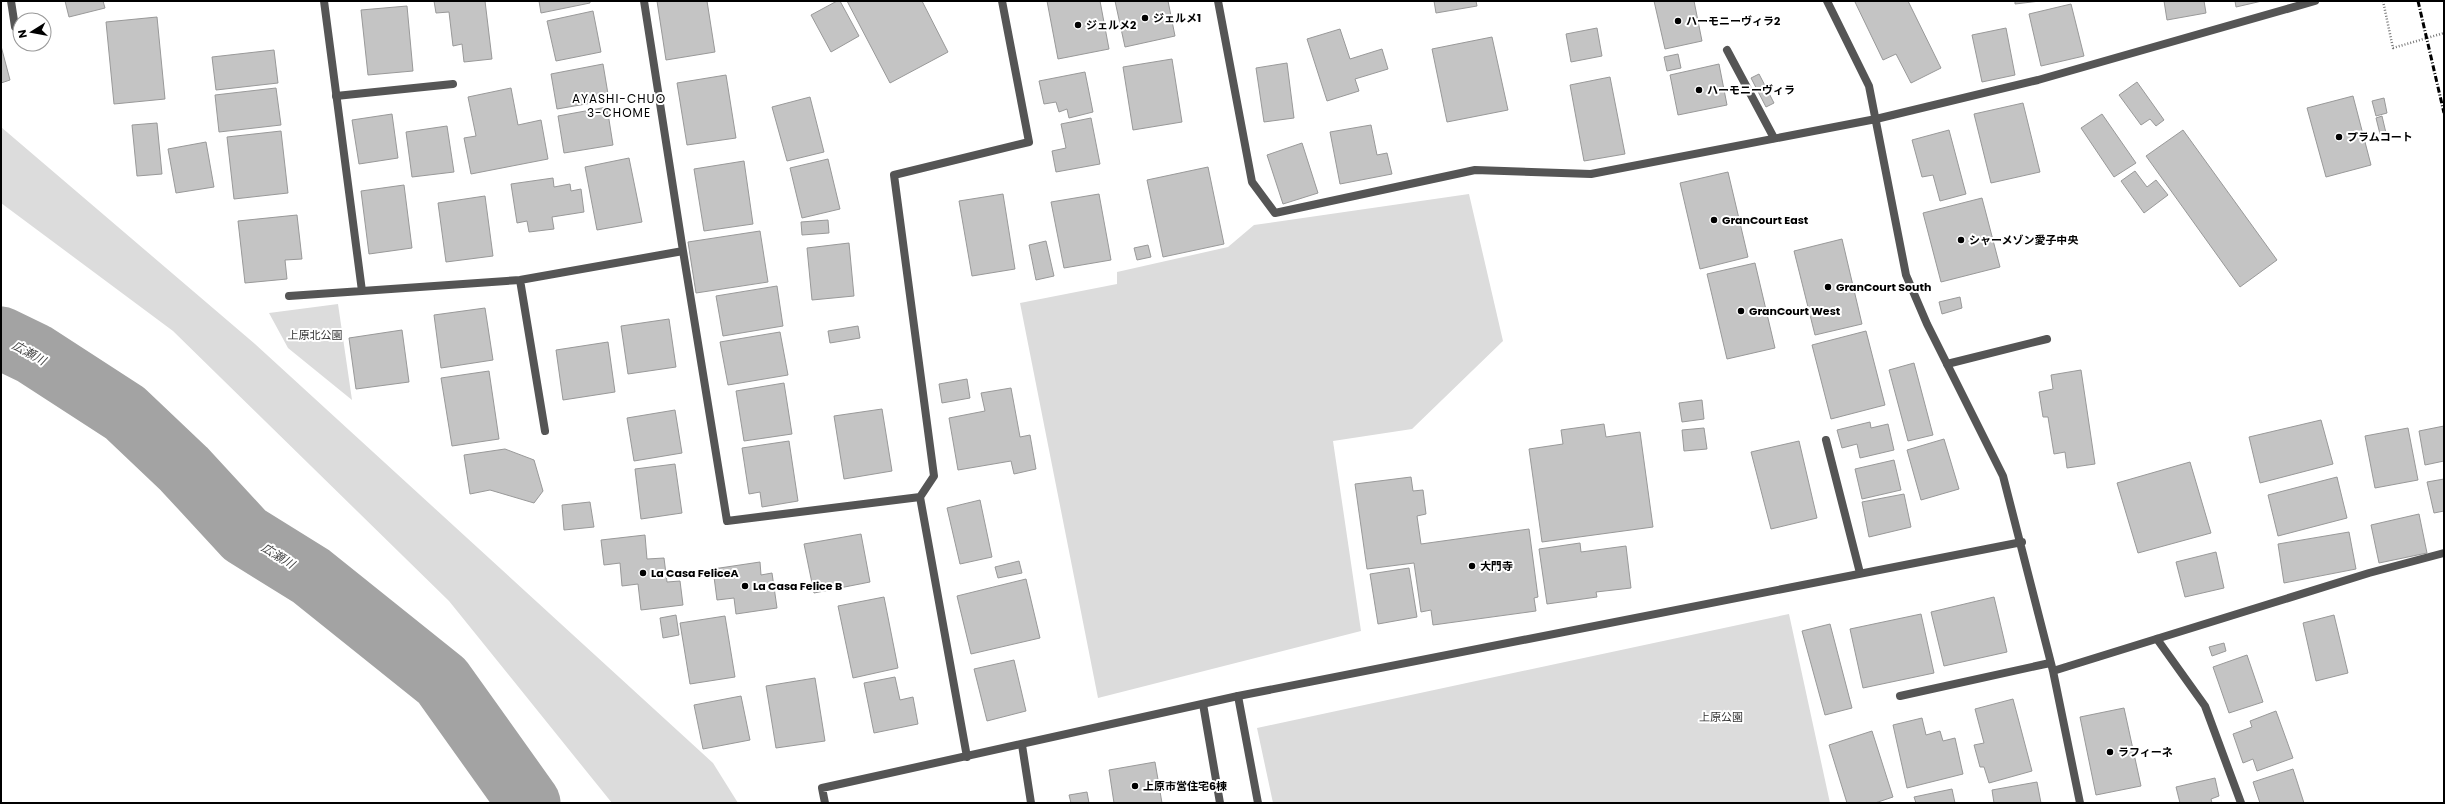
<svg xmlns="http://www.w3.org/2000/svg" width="2445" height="804" font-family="Poppins,'Noto Sans JP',sans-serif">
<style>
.green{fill:#dcdcdc}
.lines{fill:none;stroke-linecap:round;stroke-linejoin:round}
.river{stroke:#a3a3a3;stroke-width:63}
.building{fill:#c4c4c4;stroke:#999}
.path{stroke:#777;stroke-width:2.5;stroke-dasharray:1 2;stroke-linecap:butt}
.service{stroke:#555;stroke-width:8}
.minor{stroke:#555;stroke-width:8}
.rail{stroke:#000;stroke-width:3;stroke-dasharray:6 2 1 2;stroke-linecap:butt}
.poi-dot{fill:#000;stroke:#fff;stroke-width:1.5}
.labels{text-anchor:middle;stroke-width:4;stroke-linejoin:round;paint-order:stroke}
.poi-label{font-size:11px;font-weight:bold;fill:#000;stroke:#fff;text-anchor:start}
.park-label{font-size:11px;fill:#333;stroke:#fff}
.neighbourhood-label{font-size:12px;letter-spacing:1px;fill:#000;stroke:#fff}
.water-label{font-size:12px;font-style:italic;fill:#444;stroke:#fff}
</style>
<rect width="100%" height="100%" fill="#fff"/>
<!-- green -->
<path class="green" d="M1 127 255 344 713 763 738 803H612L449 601 173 331 1 203Z
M1469 194 1503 341 1412 429 1333 441 1361 631 1098 698 1020 303 1117 284V272L1228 247 1254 225Z
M338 304 352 400 288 348 269 313Z
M1789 614 1830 803H1273L1257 728Z"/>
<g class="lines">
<!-- river -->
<path class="river" d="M1 338 34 354 125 413 184 469 245 535 311 576 442 681 529 803"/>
</g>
<!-- building -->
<path class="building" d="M65 1H103L105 8 69 17Z
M434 1H485L492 59 464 62 462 44 453 46 449 12 436 13Z
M539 1H590V3L541 13Z
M657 1H707L715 52 666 60Z
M837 1H840L859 36 831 52 811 15Z
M847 1H922L948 52 890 83Z
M1047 1H1100L1109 49 1058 59Z
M1115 1H1168L1175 36 1125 47Z
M1434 1H1476L1477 6 1436 13Z
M1654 1H1694L1702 41 1665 49Z
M1858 1H1908L1941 68 1911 83 1896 54 1883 60 1855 2Z
M2015 1H2040L2015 4Z
M2164 1H2204L2206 13 2167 20Z
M2235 1H2262L2236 7Z
M2071 4 2084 56 2041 66 2029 14Z
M407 6 413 71 368 75 361 10Z
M593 11 601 52 556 61 547 21Z
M157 17 165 99 114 104 106 22Z
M1597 28 1602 56 1571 62 1566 34Z
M2006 28 2015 75 1982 82 1972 35Z
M1340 29 1350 59 1382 49 1388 69 1355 79 1359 91 1327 101 1307 39Z
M1492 37 1508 110 1447 122 1432 49Z
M1 46 10 80 1 83Z
M274 50 278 83 216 90 212 57Z
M1678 54 1681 68 1667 71 1664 57Z
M1172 59 1182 122 1133 130 1123 67Z
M1287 63 1294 118 1264 122 1256 68Z
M603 64 609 100 557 109 551 74Z
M1719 64 1727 105 1678 115 1670 75Z
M1085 72 1093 112 1069 118 1067 109 1059 112 1056 102 1044 104 1039 81Z
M1759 74 1774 103 1766 107 1751 78Z
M726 75 736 138 687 145 677 83Z
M1610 77 1625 154 1584 161 1570 85Z
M2137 82 2164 120 2156 126 2150 119 2141 125 2119 95Z
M276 88 281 125 219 132 215 95Z
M511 88 518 125 541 120 548 159 471 174 464 138 476 136 468 97Z
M2353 96 2371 165 2326 177 2307 108Z
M810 97 824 152 787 161 772 107Z
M2384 98 2387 113 2376 116 2372 101Z
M2023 103 2040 172 1991 183 1974 114Z
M607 107 613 145 564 153 558 116Z
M392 114 398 158 359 164 352 120Z
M2102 114 2136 163 2114 177 2081 128Z
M2382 116 2386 133 2380 134 2376 118Z
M1091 118 1100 164 1056 172 1052 151 1066 148 1061 124Z
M157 123 162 174 137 176 132 125Z
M1371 125 1377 155 1387 153 1392 174 1340 184 1330 132Z
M447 126 454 172 412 177 406 132Z
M1949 130 1966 194 1940 201 1933 175 1922 177 1912 140Z
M2183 130 2277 260 2240 287 2146 156Z
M281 131 288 193 234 199 227 137Z
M206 142 214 187 176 193 168 149Z
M1302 143 1318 193 1283 204 1267 155Z
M629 158 642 222 597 230 585 167Z
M828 159 840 209 802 218 790 168Z
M744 161 753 224 704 231 694 169Z
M1208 167 1224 244 1163 257 1147 180Z
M2135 171 2147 187 2156 180 2168 195 2144 213 2121 181Z
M1728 172 1748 257 1700 269 1680 183Z
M553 178 554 187 570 184 571 191 581 189 584 212 552 217 554 229 529 232 527 221 517 223 511 184Z
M404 185 412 248 369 254 361 191Z
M1003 194 1015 269 972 276 959 201Z
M1099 194 1111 260 1064 268 1051 202Z
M485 196 493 256 446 262 438 203Z
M1982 198 2000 267 1941 282 1923 213Z
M297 215 302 259 285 260 287 279 245 283 238 221Z
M828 220 829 233 802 235 801 222Z
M760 231 768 282 696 293 688 242Z
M1842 239 1862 324 1815 335 1794 251Z
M1046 241 1054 276 1036 280 1029 245Z
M849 243 854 296 812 300 807 248Z
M1148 245 1151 257 1137 260 1134 248Z
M1755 263 1775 348 1727 359 1707 274Z
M777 286 783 326 723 336 716 296Z
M1960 297 1962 308 1942 314 1939 302Z
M485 308 493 360 441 368 434 315Z
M669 319 676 367 628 374 621 326Z
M858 326 860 338 830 343 828 331Z
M402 330 409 382 356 389 349 338Z
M1866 331 1885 405 1831 419 1812 345Z
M780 332 788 375 728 385 720 342Z
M608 342 615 392 563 400 556 350Z
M1914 363 1933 435 1908 441 1889 370Z
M2081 370 2095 464 2067 468 2065 452 2054 454 2048 417H2043L2039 392 2053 389 2051 375Z
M489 371 499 439 452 446 441 378Z
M967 379 970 398 942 403 939 384Z
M784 383 792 434 744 441 736 391Z
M1011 388 1020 437 1030 435 1036 469 1014 474 1011 461 958 470 949 418 985 411 981 393Z
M1702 400 1704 419 1682 422 1679 403Z
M882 409 892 471 844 479 834 416Z
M675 410 682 453 634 461 627 418Z
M2321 420 2333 464 2260 483 2249 437Z
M1870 422 1871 428 1888 424 1894 450 1860 458 1857 444 1842 448 1837 430Z
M1604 424 1606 437 1640 432 1653 527 1542 542 1529 449 1563 444 1561 430Z
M2444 426V461L2425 465 2419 431Z
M1704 428 1707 449 1684 451 1682 430Z
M2408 428 2418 480 2375 488 2365 436Z
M1944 439 1959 489 1921 500 1907 450Z
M789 441 798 501 762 507 760 492 749 494 742 448Z
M1799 441 1817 518 1771 529 1751 452Z
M505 449 534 460 543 491 534 503 490 490 470 494 464 455Z
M1894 460 1901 490 1862 499 1855 469Z
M2190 462 2211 533 2138 553 2117 483Z
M675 464 682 513 641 519 635 469Z
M1411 477 1413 491 1423 490 1426 514 1417 516 1421 544 1529 529 1538 597 1534 598 1536 611 1433 625 1431 610 1421 612 1414 563 1367 569 1355 484Z
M2337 477 2347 518 2278 536 2268 495Z
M2444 479V511L2434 513 2427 482Z
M1904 494 1911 527 1869 537 1862 502Z
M980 500 992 557 960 564 947 508Z
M590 502 594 527 564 530 562 505Z
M2419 514 2427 553 2379 563 2371 525Z
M2349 532 2356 569 2284 583 2278 544Z
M861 534 870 582 814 593 804 544Z
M645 535 647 559 664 558 667 582 680 581 683 605 641 610 638 584 622 586 620 563 604 565 601 540Z
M1580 543 1581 552 1626 546 1631 588 1596 592 1597 597 1547 604 1539 549Z
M2216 552 2224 588 2185 597 2176 562Z
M1019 561 1022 573 998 578 995 567Z
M760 562 761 575 772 573 777 608 736 614 734 598 717 600 713 569Z
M1409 568 1417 617 1378 624 1370 574Z
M1026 579 1040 638 971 654 957 596Z
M884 597 898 668 853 678 838 606Z
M1994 597 2007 652 1944 666 1931 612Z
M1921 614 1934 673 1863 688 1850 629Z
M676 615 679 635 663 638 660 618Z
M2334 615 2348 673 2316 681 2303 623Z
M725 616 735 677 690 684 680 623Z
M1830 624 1852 708 1825 715 1802 631Z
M2224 643 2226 651 2212 656 2209 647Z
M2247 655 2263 702 2229 713 2213 667Z
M1014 660 1026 711 987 721 974 669Z
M895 677 900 700 913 697 918 724 874 733 864 683Z
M815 678 825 741 776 748 766 686Z
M741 696 750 740 703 749 694 705Z
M2013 699 2032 771 1989 783 1984 767H1980L1974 745 1984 743 1975 709Z
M2124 708 2141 786 2096 795 2080 717Z
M2276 711 2293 758 2257 771 2253 759 2243 763 2233 734 2252 727 2250 721Z
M1922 718 1926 735 1940 731 1943 741 1955 738 1963 774 1907 788 1893 725Z
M1872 731 1893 797 1875 803H1847L1829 745Z
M1155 762 1162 803H1114L1109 770Z
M2293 769 2304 803H2260L2253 782Z
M2215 778 2219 796 2211 799 2212 803H2180L2176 787Z
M2037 782 2041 803H1994L1992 790Z
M1952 789 1955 803H1916L1914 797Z
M1087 792 1089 803H1071L1069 795Z"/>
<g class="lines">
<!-- path -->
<path class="path" d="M2383 1 2393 48 2444 33"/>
<!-- service -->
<path class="service" d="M1727 50 1774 138
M336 96 453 84
M1947 364 2047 339
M1826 440 1860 573
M2157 639 2205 706 2241 803
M1238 696 1258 803
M1203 704 1220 803
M1022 745 1031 803"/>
<!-- minor -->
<path class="minor" d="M11 1 15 27
M324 1 362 291 520 280 683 251 727 521 920 497
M644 1 683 251
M1218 1 1252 182 1275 213 1475 170 1591 174 1876 119 2038 80 2315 1
M1827 1 1869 86 1906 275 1927 324 2003 476 2053 671 2080 803
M520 280 545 431
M289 296 362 291
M2053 671 2369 573 2444 553
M1900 696 2050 663
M967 757 920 497 934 476 894 175 1029 142 1002 1
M825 803 822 788 1238 696 2022 542"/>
<!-- rail -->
<path class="rail" d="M2418 1 2444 113"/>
</g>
<!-- markers -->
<g class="poi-dot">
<circle cx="1145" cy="18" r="4"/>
<circle cx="1678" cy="21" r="4"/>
<circle cx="1078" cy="25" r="4"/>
<circle cx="1699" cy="90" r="4"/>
<circle cx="2339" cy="137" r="4"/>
<circle cx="1714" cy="220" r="4"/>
<circle cx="1961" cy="240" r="4"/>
<circle cx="1828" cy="287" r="4"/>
<circle cx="1741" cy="311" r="4"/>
<circle cx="1472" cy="566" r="4"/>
<circle cx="643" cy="573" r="4"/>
<circle cx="745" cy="586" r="4"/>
<circle cx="2110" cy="752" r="4"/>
<circle cx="1135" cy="786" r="4"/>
</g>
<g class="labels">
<!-- poi labels -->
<g class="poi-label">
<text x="1153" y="22">ジェルメ1</text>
<text x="1686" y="25">ハーモニーヴィラ2</text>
<text x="1086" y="29">ジェルメ2</text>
<text x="1707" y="94">ハーモニーヴィラ</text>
<text x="2347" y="141">プラムコート</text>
<text x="1722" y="224">GranCourt East</text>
<text x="1969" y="244">シャーメゾン愛子中央</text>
<text x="1836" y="291">GranCourt South</text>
<text x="1749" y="315">GranCourt West</text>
<text x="1480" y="570">大門寺</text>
<text x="651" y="577">La Casa FeliceA</text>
<text x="753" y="590">La Casa Felice B</text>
<text x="2118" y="756">ラフィーネ</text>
<text x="1143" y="790">上原市営住宅6棟</text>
</g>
<!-- park labels -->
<g class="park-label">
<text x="315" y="339">上原北公園</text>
<text x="1721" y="721">上原公園</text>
</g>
<!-- neighbourhood labels -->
<g class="neighbourhood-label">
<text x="619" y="103">AYASHI-CHUO<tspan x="619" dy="14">3-CHOME</tspan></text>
</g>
<!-- water labels -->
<g class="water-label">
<text transform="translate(29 353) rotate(29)" y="4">広瀬川</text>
<text transform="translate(278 556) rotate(32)" y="4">広瀬川</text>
</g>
</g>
<!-- border -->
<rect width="2445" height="804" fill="none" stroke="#000000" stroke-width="4"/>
<!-- north arrow -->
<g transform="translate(32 32) rotate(259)"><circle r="19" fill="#ffffff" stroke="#999999"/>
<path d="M0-3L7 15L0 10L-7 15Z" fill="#000000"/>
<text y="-6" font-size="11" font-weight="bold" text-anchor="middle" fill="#000000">N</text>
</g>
</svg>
